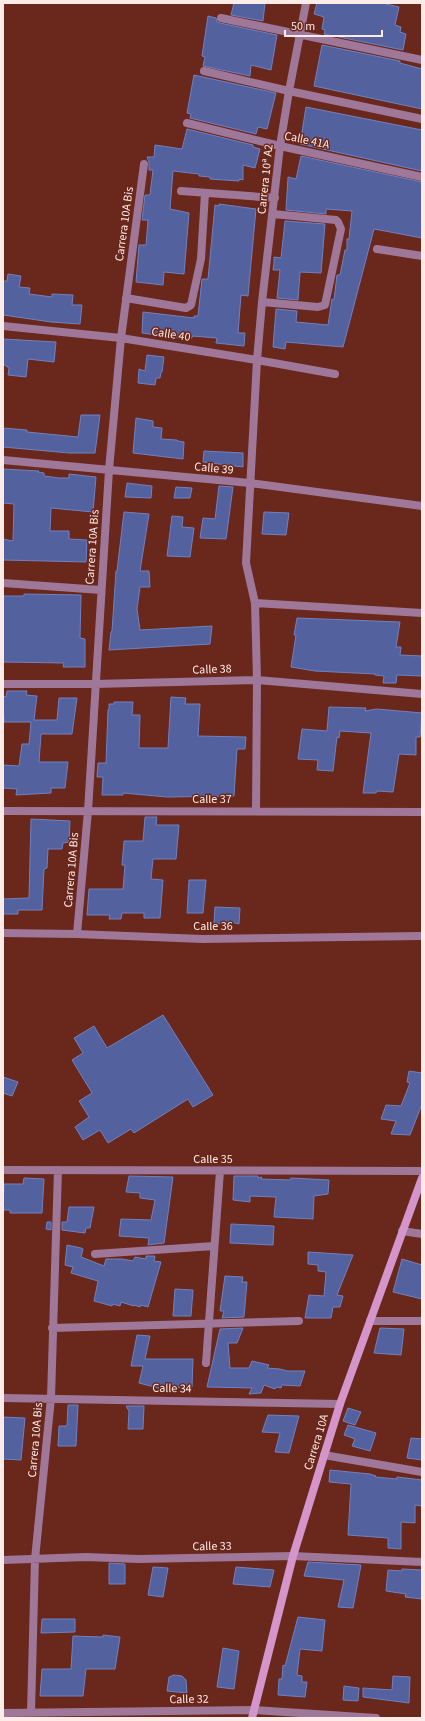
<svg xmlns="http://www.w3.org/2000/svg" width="425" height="1721" font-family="'Source Sans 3',sans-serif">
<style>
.building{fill:#53629f;stroke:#7081c1}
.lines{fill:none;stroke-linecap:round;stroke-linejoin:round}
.street{stroke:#9f7799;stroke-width:8}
.secondary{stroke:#d495cb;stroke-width:8}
.labels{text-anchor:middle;stroke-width:3;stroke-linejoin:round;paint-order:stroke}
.street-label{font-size:12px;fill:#fcebe7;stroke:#6a271c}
</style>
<rect width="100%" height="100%" fill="#6a271c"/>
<!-- building -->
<path class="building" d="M234 3H265L263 21 231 15Z
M317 3H382L399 7 395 25 401 27 400 32 406 34 403 50 324 34 325 30 322 29 324 17 314 14Z
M208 16 216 18 217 22 220 23 277 35 271 70 251 65 250 76 203 66 205 57 202 56Z
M322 45 400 61V63L422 69V109L314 86Z
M194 75 276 93 267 129 258 127 256 134 190 118 191 114 187 113Z
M306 107 422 130V171L300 144Z
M187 129 253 145V147L260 149 255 168 243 165V180L239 179V181L210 179V177L199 176V174L173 171 170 209 189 213 184 274 164 272 163 285 136 282 139 245H146L148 220H142L145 195H150L153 170H149V162L147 157H154L155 145 182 149Z
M301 156 422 182V238L374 229 343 347 286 342 285 349 273 347 276 309 297 311 296 322 328 325 332 299 334 300 337 275H340L345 250H347V239H349L352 211 326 209V214L286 210 288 177 296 179Z
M219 204 256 209 248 296 241 295 238 333H245L244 346 216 343 217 338 192 336V338H180L142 333 143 312 194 318V316H198L202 279H208L215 205 219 206Z
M285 221 325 224 321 273 300 272 298 300 277 298 280 270H273L274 263V257L281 258Z
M8 274 21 276 19 287 30 288 29 294 52 297V294L73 295 72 305H82L80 324 51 322 3 315V281H7Z
M3 339 56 342 54 362 28 359 26 377 8 375 9 368 3 364Z
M147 355 164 357 162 372H161L160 378H156L155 385 138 383 139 369 145 371Z
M81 415H100L95 453H69L3 447V428L27 430V432L78 437Z
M136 418 153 421V427L162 428 161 439 177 440 178 441 184 442 183 459 133 453Z
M204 451 243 453V467L203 462Z
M3 469 39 471 38 472 44 473V476L59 478H69V474L96 477 93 512 51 508 50 531H69V539L87 540 86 562 3 560V539L13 541 14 504 3 503Z
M127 483 152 486 151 498 125 497Z
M219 486 233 487 226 539 200 538 203 518 215 519Z
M176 487 192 488 190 498H174Z
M124 512 149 514 140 571H149L150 587H140L137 609 140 630 212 626 210 644 109 650 111 632 112 631 116 571H117Z
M264 512 289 513 286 535 262 534Z
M172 516 183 517 182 527 194 528 190 557 167 556Z
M24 594 81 595 80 638 85 639V667H63L64 663 3 662V596H24Z
M297 618 400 622 396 647H401L400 655 422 656V676L397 675 396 683H383L384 676 375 675V674L315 671 291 667 296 635H294Z
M7 691H27L26 695 37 696 34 720H57L59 698H77L72 734H41L39 762H68L65 788H51V793L16 795 17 789 3 788V765L19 766 22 744H29L31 722H4L3 696 6 697Z
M171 697 186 698 185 704H200L198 736 246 737 245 749H237L234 796 167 797 123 793V795H102L103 777H97L98 763H106L108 710 109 709V704H114V702H133L132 715H140L139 748H168Z
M329 707 366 708 365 711 377 709 422 713 420 737H416V755L399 754 393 792 377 791 376 793H363L371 733 340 731 339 738 337 737 333 771 317 770 318 760 298 759 302 729 327 731Z
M145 817H157L156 825H179L176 859H153L151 879 163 880 160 918H144V913H122L121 919H109L110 915H87L89 889H123L125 865H122L124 841H143Z
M31 819 70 821 69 842 63 843 62 849H48L47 868 44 869 42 910H18V914H3V899L29 898Z
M189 880H206L203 913H187Z
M215 907 240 908 239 924 231 922V925L214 923Z
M163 1015 213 1095 193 1107 188 1099 134 1133 131 1129 108 1143 100 1130 83 1140 75 1127 89 1117 79 1101 92 1093 72 1060 83 1053 74 1038 94 1026 107 1048Z
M409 1071 422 1073V1104L410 1135 391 1134 396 1121 381 1119 386 1105 401 1106 410 1083 407 1082Z
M3 1077 18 1082 12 1096 3 1093Z
M129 1176 173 1177 164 1243 148 1245 149 1238 119 1236 121 1219 151 1220 155 1200 140 1198V1193L126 1192Z
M234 1176H258V1178L262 1177 261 1179 290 1180 291 1178 329 1180 328 1194 314 1196 313 1219 274 1217 276 1197 250 1196V1202L233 1200Z
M24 1178 44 1179 42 1213H10V1210H3L4 1184H23Z
M69 1207H94L90 1228H86L85 1233 62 1230V1222H67Z
M47 1222H51V1230L46 1229Z
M231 1224 274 1226 273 1245 230 1243Z
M67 1245 81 1248 83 1249 81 1257 104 1266 106 1259H122L133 1261 135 1257 146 1259V1256H155L154 1261 161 1262 148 1307 141 1305 140 1307 134 1305V1306L121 1302 120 1306 113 1304 112 1306 94 1301 98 1281 71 1273 73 1267 65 1265Z
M308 1252 353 1255 337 1295 343 1296 340 1307H333L331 1318H305L309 1295 324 1296 326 1272 318 1271V1265L308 1264Z
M402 1259 422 1265V1299L393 1292Z
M225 1276 243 1277 242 1282H247L244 1317 222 1318 224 1311H220Z
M175 1289 193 1290 191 1316H173Z
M243 1328 237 1343H228L230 1368H249L252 1361 269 1365 267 1368 280 1369 287 1371H305L300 1386 282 1385 281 1388 276 1387 275 1389 264 1385 261 1393 249 1394 252 1388 207 1387 220 1329Z
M380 1328 404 1329 401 1355 374 1353Z
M137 1335 150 1336 145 1359H193L192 1387 158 1388 139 1383 143 1366H131Z
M68 1405H78L76 1446H58L59 1426H67Z
M126 1406H144L143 1429H128L129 1411Z
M348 1408 361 1412 355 1425 343 1421Z
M268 1415 299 1416 289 1453 275 1452 280 1433 262 1432Z
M3 1417 25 1418 21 1460 3 1459Z
M348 1425 376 1433 370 1451 352 1446 355 1439 344 1435Z
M411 1438 422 1439V1460L407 1458Z
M330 1470 370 1474 376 1476 375 1477 397 1479V1477L422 1480V1506L415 1505V1523L401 1522V1549L388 1548V1538L348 1535 351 1484 329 1482Z
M308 1562 361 1565 353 1608 338 1607 344 1580 304 1576Z
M109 1563 125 1564V1584H109Z
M153 1567 168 1568 163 1597 148 1595Z
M236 1567 274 1570 270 1587 233 1584Z
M402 1569 422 1570V1599L405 1597 406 1594 386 1591 388 1570 402 1571Z
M298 1617 325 1620 322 1651 300 1649 297 1675 302 1676V1682H307L305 1697 278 1695 279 1679H282L283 1665 285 1666Z
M42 1619H75V1632L41 1633Z
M103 1635 120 1637 115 1669H86L83 1696H40L42 1669H71L73 1636 103 1637Z
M223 1648 239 1651 234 1689 217 1687Z
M174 1675 182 1676 186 1680 187 1693 167 1691 169 1677Z
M393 1676 410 1677 409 1703 363 1697V1688L392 1690Z
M344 1686 359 1688 358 1701 343 1700Z"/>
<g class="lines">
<!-- street -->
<path class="street" d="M221 18 422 60
M204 71 289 91 422 119
M187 123 280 146 422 177
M181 191 275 198
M377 249 422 256
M126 298 186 308 191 305 201 259 205 193
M262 302 318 307 325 305 341 229 338 222 336 220 273 214
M3 326 121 338 257 360 335 374
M3 460 250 483 422 506
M3 583 101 590
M255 603 422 613
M3 684H95L257 680 422 694
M3 811 422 812
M256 811 257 680 255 603 246 563 257 360 262 302 280 146 289 91 306 3
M3 933 77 934 203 939 422 936
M77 934 88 811 109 470 121 338 144 164
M3 1170 422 1171
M402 1231 422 1234
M95 1254 214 1246
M370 1321H422
M52 1328 299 1321
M206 1363 220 1171
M3 1398 340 1404
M324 1455 422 1472
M3 1560 86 1557 138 1559 293 1556 422 1562
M31 1712 35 1559 51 1398 58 1170
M3 1713 254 1710 376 1718"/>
<!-- secondary -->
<path class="secondary" d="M252 1718 293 1556 340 1404 422 1178"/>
</g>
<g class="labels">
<!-- street labels -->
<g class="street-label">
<text transform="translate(307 140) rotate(12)" y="4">Calle 41A</text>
<text transform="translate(265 179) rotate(-84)" y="4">Carrera 10ª A2</text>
<text transform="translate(124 224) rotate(-82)" y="4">Carrera 10A Bis</text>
<text transform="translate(171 334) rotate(9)" y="4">Calle 40</text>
<text transform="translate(214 468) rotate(5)" y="4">Calle 39</text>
<text transform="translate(92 547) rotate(-86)" y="4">Carrera 10A Bis</text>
<text transform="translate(212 669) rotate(-2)" y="4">Calle 38</text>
<text x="212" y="803">Calle 37</text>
<text transform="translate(71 870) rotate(-85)" y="4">Carrera 10A Bis</text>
<text x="213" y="930">Calle 36</text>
<text x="213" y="1163">Calle 35</text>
<text transform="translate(172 1388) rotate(1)" y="4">Calle 34</text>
<text transform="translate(35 1440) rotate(-85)" y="4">Carrera 10A Bis</text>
<text transform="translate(316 1442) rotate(-73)" y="4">Carrera 10A</text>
<text transform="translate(212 1546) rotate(-1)" y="4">Calle 33</text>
<text transform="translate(189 1699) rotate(-1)" y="4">Calle 32</text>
</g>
</g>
<!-- border -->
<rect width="425" height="1721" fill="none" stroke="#fcebe7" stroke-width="8"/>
<!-- scale -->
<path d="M285 30v6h97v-6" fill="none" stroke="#fcebe7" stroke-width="2"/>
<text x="291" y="30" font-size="12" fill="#fcebe7" stroke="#6a271c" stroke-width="3" paint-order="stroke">50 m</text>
</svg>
